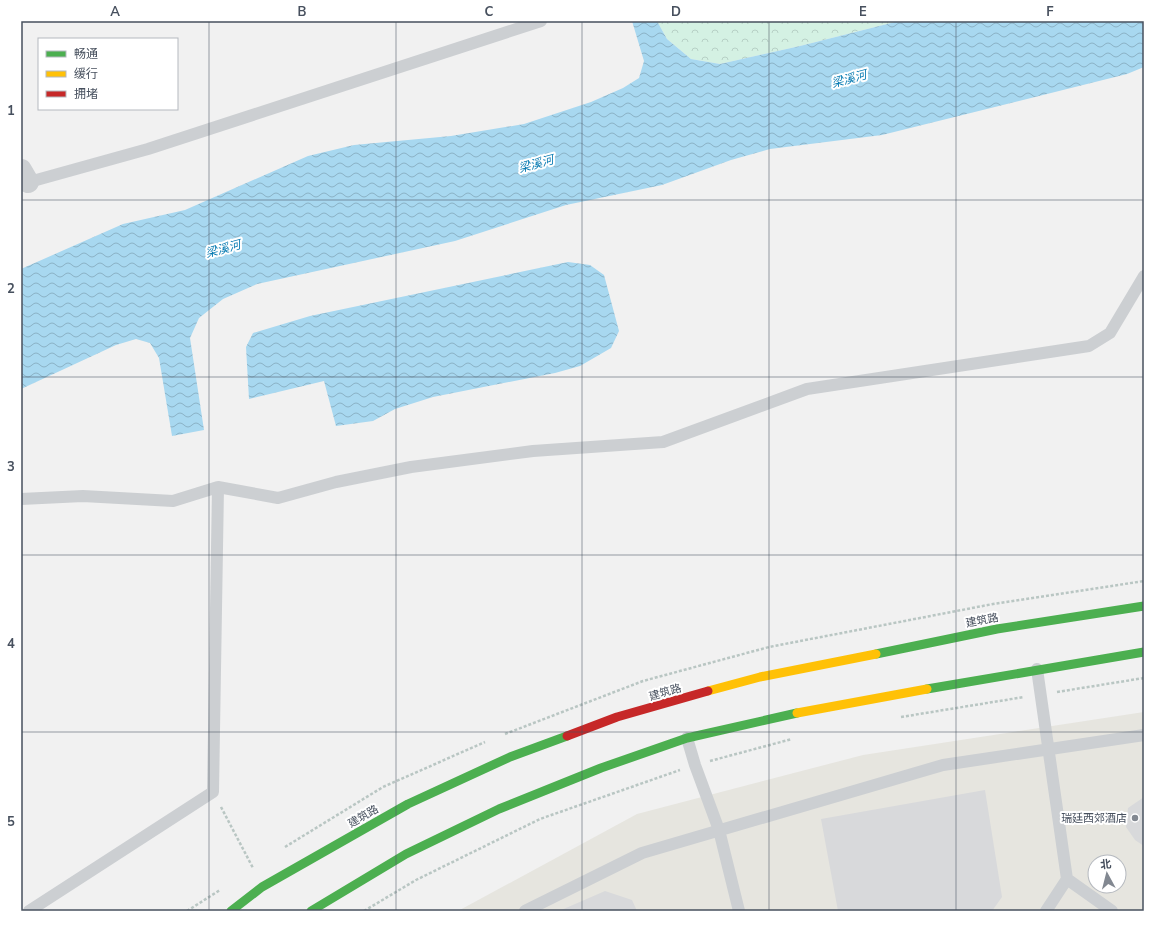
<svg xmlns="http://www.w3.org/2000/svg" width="1165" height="932" font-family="'Nunito Sans','Noto Sans SC',sans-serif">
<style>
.commercial{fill:#e6e5df;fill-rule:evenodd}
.park{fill:url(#park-crowns)}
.water{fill:url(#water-waves)}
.building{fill:#d8d9db}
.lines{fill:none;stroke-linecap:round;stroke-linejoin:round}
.path{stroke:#b9c6c3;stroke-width:2.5;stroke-dasharray:3 2;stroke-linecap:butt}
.lane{stroke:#cccfd2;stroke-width:12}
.street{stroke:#cccfd2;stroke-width:22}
.fast{stroke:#4caf50;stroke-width:9}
.slow{stroke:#ffc107;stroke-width:9}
.jam{stroke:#c62828;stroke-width:9}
.grid{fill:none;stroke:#47505e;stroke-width:1;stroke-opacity:0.55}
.poi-dot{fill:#828891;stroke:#fff;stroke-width:1.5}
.labels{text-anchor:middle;stroke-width:4;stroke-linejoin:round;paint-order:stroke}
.street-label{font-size:11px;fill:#47505e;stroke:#fff}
.poi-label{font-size:11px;fill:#47505e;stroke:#fff;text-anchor:end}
.water-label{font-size:12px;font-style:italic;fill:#067ab2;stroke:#fff}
.neatline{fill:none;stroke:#47505e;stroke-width:1.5}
.grid-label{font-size:13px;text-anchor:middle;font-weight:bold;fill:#47505e}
</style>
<defs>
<pattern id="park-crowns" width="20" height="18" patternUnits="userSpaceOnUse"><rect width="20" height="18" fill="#d4f1e3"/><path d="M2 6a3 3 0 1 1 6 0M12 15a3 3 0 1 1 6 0" fill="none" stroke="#b7d0c5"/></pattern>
<pattern id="water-waves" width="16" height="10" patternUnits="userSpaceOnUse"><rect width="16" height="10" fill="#a8d8f0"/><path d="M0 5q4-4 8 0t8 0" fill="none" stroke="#8bb2c6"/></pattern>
</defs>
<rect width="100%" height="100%" fill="#f1f1f1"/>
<!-- commercial -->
<path class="commercial" d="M1144 712V911H458L637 814 863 755ZM1095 862H1119V886H1095Z"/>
<!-- park -->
<path class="park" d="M657 21H899L800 46 720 64 691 59 667 39Z"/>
<!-- water -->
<path class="water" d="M632 21H657L667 39 691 59 720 64 800 46 899 21H1144V67L1127 74 882 135 770 149 731 160 662 185 566 205 455 241 257 284 223 299 199 318 190 338 204 430 172 436 159 358 150 343 136 339 116 345 21 389V269L123 224 185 210 308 156 354 145 451 136 524 124 591 102 623 88 639 78 644 61Z
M568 262 590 265 604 275 619 331 611 348 580 366 555 373 433 397 395 409 373 421 336 426 324 381 249 399 246 347 253 333 310 316Z"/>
<!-- building -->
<path class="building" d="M985 790 1002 897 992 911H838L821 819Z
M1144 797V846L1135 840 1126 827 1128 808Z
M605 891 632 900 637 911H559Z"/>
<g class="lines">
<!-- path -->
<path class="path" d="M1057 692 1144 678
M901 717 1024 697
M505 734 643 681 769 647 993 604 1144 581
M710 761 792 739
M221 807 253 868
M285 847 383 787 485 742
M187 911 220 890
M364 911 416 880 540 819 680 770"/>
<!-- lane -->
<path class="lane" d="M22 184 148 149 541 21
M21 499 83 496 173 501 218 487 278 498 336 482 411 467 533 451 663 442 807 389 1089 346 1110 333 1144 276
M1037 669 1067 879 1046 911
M687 738 695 765 719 830 739 911
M1067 879 1112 911
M29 911 213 792 218 487
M525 911 642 853 943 765 1144 735"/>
<!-- street -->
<path class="street" d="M21 170 28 182"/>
<!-- fast -->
<path class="fast" d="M876 654 997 629 1144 606
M927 689 1144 652
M231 911 262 887 408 804 510 757 567 736
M311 911 406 854 499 809 601 768 687 738 797 713"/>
<!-- slow -->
<path class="slow" d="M708 691 760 677 876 654
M797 713 927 689"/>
<!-- jam -->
<path class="jam" d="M567 736 617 717 708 691"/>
</g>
<!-- grid -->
<path class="grid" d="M209 21V911M396 21V911M582 21V911M769 21V911M956 21V911M21 200H1144M21 377H1144M21 555H1144M21 732H1144"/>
<!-- markers -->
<circle class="poi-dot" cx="1135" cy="818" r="4"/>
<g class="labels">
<!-- street labels -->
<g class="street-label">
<text transform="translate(982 620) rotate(-11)" y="4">建筑路</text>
<text transform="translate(665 692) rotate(-16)" y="4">建筑路</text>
<text transform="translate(363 816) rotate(-30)" y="4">建筑路</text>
</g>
<!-- poi labels -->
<g class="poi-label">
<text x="1127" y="822">瑞廷西郊酒店</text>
</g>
<!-- water labels -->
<g class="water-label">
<text transform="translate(849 79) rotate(-15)" y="4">梁溪河</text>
<text transform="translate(536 164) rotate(-15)" y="4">梁溪河</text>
<text transform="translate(223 249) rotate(-15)" y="4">梁溪河</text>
</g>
</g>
<!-- border -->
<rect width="1165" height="932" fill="none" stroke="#ffffff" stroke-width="44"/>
<!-- legend -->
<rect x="38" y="38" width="140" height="72" fill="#ffffff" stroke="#b5b9bf"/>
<rect x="46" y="51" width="20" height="6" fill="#4caf50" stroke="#b5b9bf"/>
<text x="74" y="58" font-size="12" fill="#47505e">畅通</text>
<rect x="46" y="71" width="20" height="6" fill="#ffc107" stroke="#b5b9bf"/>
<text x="74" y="78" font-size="12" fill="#47505e">缓行</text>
<rect x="46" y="91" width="20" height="6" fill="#c62828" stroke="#b5b9bf"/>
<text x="74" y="98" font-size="12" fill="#47505e">拥堵</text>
<!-- north arrow -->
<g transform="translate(1107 874) rotate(353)"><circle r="19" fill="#ffffff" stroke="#b5b9bf"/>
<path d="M0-3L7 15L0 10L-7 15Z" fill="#828891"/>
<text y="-6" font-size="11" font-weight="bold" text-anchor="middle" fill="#47505e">北</text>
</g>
<rect x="22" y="22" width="1121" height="888" class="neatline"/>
<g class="grid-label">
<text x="115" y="16">A</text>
<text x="302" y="16">B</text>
<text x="489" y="16">C</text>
<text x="676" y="16">D</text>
<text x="863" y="16">E</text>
<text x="1050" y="16">F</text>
<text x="11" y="115">1</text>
<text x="11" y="293">2</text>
<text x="11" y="471">3</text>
<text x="11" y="648">4</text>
<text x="11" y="826">5</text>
</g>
</svg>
